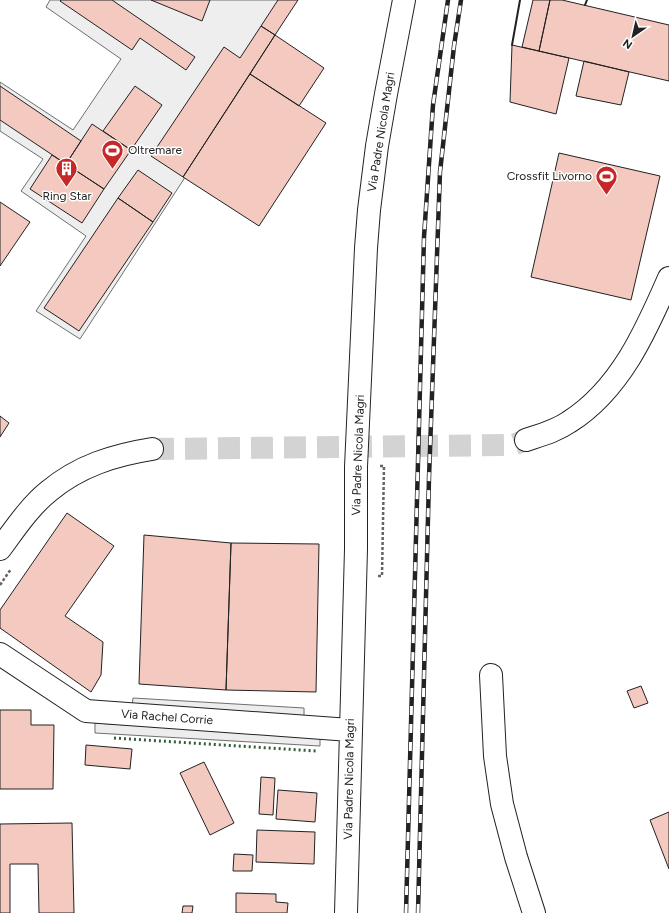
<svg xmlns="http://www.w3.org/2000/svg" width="669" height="913" font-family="Figtree,sans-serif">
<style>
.green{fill:#eee;stroke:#6f6f6f}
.parking{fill:#ededed;stroke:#6f6f6f}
.building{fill:#f3c9c0;stroke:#222}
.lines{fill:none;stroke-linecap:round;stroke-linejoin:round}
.minor-tunnel{stroke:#d3d3d3;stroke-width:22;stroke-dasharray:22 11;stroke-linecap:butt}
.minor-casing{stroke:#222;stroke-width:24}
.path{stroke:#646464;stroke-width:2.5;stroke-dasharray:3 2;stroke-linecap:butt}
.minor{stroke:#fff;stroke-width:22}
.rail-casing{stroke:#222;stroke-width:4.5}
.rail{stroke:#fff;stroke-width:3;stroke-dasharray:9;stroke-linecap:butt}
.hedge{stroke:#2f5e38;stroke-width:3;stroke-dasharray:2 3;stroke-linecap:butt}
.wall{stroke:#222;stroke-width:2}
.labels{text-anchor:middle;stroke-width:3;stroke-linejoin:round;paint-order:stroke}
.street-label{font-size:12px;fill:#222;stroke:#fff}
.poi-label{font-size:12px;fill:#222;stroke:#fff;text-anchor:start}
</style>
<rect width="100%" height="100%" fill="#fff"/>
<!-- green -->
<path class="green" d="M50 0H296L182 182 80 339 36 311 86 236 21 191 43 159 0 131V82L73 130 121 59 46 7Z"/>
<!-- parking -->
<path class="parking" d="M133 698 304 708V716L132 706Z
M95 723 320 737V746L95 733Z"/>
<!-- building -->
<path class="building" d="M61 0H112L195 57 186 70 140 38 132 50 60 1Z
M151 0H210L202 21Z
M278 0H298L275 35 261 26Z
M533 0H550L539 51 522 47Z
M550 0H562L669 25V81L539 51Z
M261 26 275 35 183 177 151 156 224 47 240 58Z
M275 35 324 68 299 106 250 74Z
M512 45 569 58 556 114 510 102Z
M584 61 629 72 621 105 576 96Z
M250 74 326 123 259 226 183 177Z
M0 86 81 141 66 164 0 120Z
M135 86 162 105 131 150 103 131Z
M92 124 131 150 104 189 66 164Z
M559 153 660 176 631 300 531 277Z
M52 155 104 189 82 223 30 189Z
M138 170 172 193 153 222 118 198Z
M118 198 153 222 79 331 44 308Z
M0 202 30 222 0 266Z
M0 416 9 423 0 437Z
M67 513 114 546 65 616 103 642 101 675 91 692 0 628V610Z
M144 535 231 543 226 690 139 684Z
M231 543 319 544 316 692 226 690Z
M641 686 648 703 634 708 627 691Z
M0 710H31V725H54L53 789H0Z
M86 745 132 749 130 769 85 765Z
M204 762 234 823 210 835 180 773Z
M261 777 275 778 273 815 259 814Z
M278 790 317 793 315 822 276 819Z
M669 812V869L650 820Z
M72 823 74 913H39L38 864H10V913H0V824Z
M257 830 315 832 314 864 256 862Z
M234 854 253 855 252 871H233Z
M236 893 276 894V902L288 903 287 913H236Z
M183 906H193L192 913H182Z"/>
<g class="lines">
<!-- minor-tunnel -->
<path class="minor-tunnel" d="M152 449 513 445 526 440"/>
<defs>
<path id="minor" d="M526 440C541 435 556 431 569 422 620 390 646 331 669 278
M0 549C14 530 30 506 49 491 79 466 114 455 152 449
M0 654 86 711 350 730
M491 675 495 756 502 804 516 857 534 913
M346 913 356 549V467L366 248 369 210 377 146 386 94 404 0"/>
</defs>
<!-- minor casing -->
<use href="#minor" class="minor-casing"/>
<!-- path -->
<path class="path" d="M378 576H382L384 466H378
M0 585 11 569"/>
<!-- minor -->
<use href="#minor" class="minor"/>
<defs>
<path id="rail" d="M406 913 424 237 433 105 448 0
M418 913 429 478 440 172 454 46 461 0"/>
</defs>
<!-- rail casing -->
<use href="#rail" class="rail-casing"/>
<!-- rail -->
<use href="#rail" class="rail"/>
<!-- hedge -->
<path class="hedge" d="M114 738 316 751"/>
<!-- wall -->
<path class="wall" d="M585 5 587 0
M512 45 520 0"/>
</g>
<!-- icons -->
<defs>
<symbol id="stadium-pin" viewBox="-11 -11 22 30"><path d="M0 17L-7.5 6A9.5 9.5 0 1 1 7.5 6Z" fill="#c62828" stroke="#fff"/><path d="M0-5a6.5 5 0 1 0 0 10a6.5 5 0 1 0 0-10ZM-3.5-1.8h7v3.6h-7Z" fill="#fff"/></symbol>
<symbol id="building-pin" viewBox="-11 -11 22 30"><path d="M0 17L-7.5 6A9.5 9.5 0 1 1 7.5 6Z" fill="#c62828" stroke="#fff"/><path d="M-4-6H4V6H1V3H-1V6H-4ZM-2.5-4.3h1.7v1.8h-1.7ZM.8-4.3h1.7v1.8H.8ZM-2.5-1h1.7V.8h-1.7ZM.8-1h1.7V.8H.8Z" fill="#fff"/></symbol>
</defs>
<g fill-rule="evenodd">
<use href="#stadium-pin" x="100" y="138" width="25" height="34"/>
<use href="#building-pin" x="54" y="156" width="25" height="34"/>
<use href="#stadium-pin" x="594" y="164" width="25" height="34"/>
</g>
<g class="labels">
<!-- street labels -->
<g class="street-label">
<text transform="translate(381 132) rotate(-81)" y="4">Via Padre Nicola Magri</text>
<text transform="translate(358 455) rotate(-88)" y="4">Via Padre Nicola Magri</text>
<text transform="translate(167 717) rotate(4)" y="4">Via Rachel Corrie</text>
<text transform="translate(349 779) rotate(-89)" y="4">Via Padre Nicola Magri</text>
</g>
<!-- poi labels -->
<g class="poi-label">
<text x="128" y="154">Oltremare</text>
<text x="592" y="180" text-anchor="end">Crossfit Livorno</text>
<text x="67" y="200" text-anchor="middle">Ring Star</text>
</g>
</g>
<!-- north arrow -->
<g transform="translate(633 36) rotate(214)" stroke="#ffffff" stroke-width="3" paint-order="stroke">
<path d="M0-3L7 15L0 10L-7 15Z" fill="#222222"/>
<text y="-6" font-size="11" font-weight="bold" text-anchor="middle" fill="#222222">N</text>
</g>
</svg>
